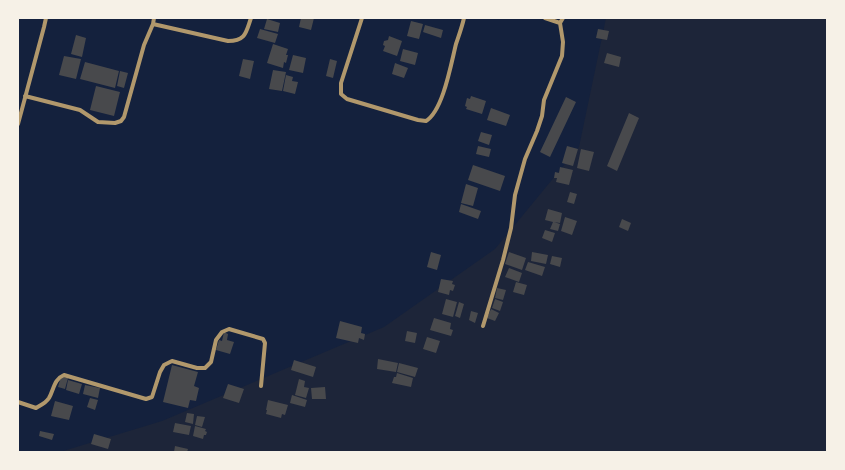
<svg xmlns="http://www.w3.org/2000/svg" width="845" height="470" font-family="'Roboto Condensed',sans-serif">
<style>
.green{fill:#1d2539}
.building{fill:#48494c}
.lines{fill:none;stroke-linecap:round;stroke-linejoin:round}
.minor{stroke:#b1986c;stroke-width:4}
</style>
<rect width="100%" height="100%" fill="#14213d"/>
<!-- green -->
<path class="green" d="M606 18H827V452H60L162 421 384 327 495 249 579 147Z"/>
<!-- building -->
<path class="building" d="M301 18H314L311 30 299 27Z
M267 19 280 23 278 32 264 29Z
M411 21 423 24 419 39 407 36Z
M425 25 443 30 441 38 423 32Z
M260 29 278 34 275 43 257 38Z
M598 29 609 31 607 40 596 38Z
M76 35 86 38 82 57 71 54Z
M389 36 402 41 397 56 383 51 385 46 383 45 384 41 388 40Z
M273 44 288 49 286 55H288L286 63 284 62 283 68 267 63Z
M403 49 418 53 415 65 400 61Z
M607 53 621 57 619 67 604 63Z
M293 55 306 58 303 73 289 70Z
M64 56 81 59 76 79 59 75Z
M243 59 254 61 250 79 239 76Z
M330 59 337 61 333 78 326 76Z
M85 62 119 71 115 88 80 79Z
M395 63 408 68 404 78 392 74Z
M273 70 286 72 282 91 269 89Z
M120 71 128 73 124 88 117 86Z
M286 75 293 77 292 81 298 82 295 94 283 91Z
M96 86 120 92 114 116 90 110Z
M471 96 486 101 482 114 466 109 467 107 465 106 467 98 470 99Z
M566 97 576 102 550 157 540 152Z
M491 108 510 115 506 126 487 120Z
M629 113 639 118 617 171 607 166Z
M481 132 492 135 489 145 478 141Z
M478 146 491 149 489 157 476 154Z
M567 146 578 149 573 166 562 163Z
M581 149 594 152 589 171 577 168Z
M473 165 505 176 500 191 468 180Z
M560 167 573 170 569 185 556 182 557 178H554L555 172 559 173Z
M466 184 478 188 473 206 461 203Z
M570 192 577 194 574 204 567 202Z
M461 204 481 211 478 219 459 212Z
M548 209 562 213 560 223 554 222 560 224 558 231 550 229 553 222 545 220Z
M565 217 577 221 572 235 561 231Z
M622 219 631 223 628 231 619 227Z
M545 230 555 233 552 242 542 238Z
M431 252 441 255 437 270 427 267Z
M509 252 526 258 522 270 505 264Z
M532 252 548 255 546 264 531 261Z
M552 256 562 258 560 267 550 264Z
M528 262 545 267 542 276 525 270Z
M509 268 522 273 519 282 505 277Z
M441 279 453 281 452 284 455 285 453 291 450 290 449 295 438 292Z
M516 282 527 285 524 295 513 292Z
M497 288 506 290 503 300 495 298Z
M446 299 457 302 453 317 442 314Z
M495 299 503 302 500 311 492 308Z
M459 302 464 304 460 318 455 316Z
M491 309 499 313 495 321 487 318Z
M471 311 478 313 475 323 469 320Z
M434 318 451 323 450 329 453 330 451 336 430 330Z
M340 321 362 327 361 333 365 334 364 340 359 338 358 343 336 338Z
M407 331 417 333 415 343 405 341Z
M224 332 228 334 227 340 234 342 230 354 216 350 219 340 222 341Z
M427 337 440 341 436 353 423 349Z
M378 359 398 363 396 372 377 369Z
M294 360 316 367 313 377 291 370Z
M399 363 418 368 415 377 397 372Z
M172 365 198 372 194 386 199 388 196 401 190 400 188 408 163 402Z
M397 373 413 378 411 387 392 383 394 377H396Z
M61 376 68 378 65 389 58 387Z
M299 379 305 381 304 387 309 388 306 398 295 395Z
M68 380 82 384 79 394 66 390Z
M228 384 244 389 239 403 223 398Z
M85 385 100 388 98 398 83 394Z
M325 387 326 399H312L311 388Z
M292 395 307 400 305 407 290 403Z
M90 398 98 400 95 410 87 407Z
M268 400 288 405 285 415 282 414 281 418 266 414 267 410H266Z
M55 401 73 406 69 420 51 416Z
M187 413 194 414 193 424 185 422Z
M197 416 205 417 202 427 195 425Z
M175 423 191 426 189 435 173 432Z
M195 426 206 429 205 431 207 432 206 435H204L203 439 193 436Z
M40 431 54 434 52 440 39 436Z
M94 434 111 439 108 449 91 444Z
M175 446 188 449 187 452H174Z"/>
<g class="lines">
<!-- minor -->
<path class="minor" d="M362 18 341 83V94L347 99 418 120 426 121C443 111 451 64 456 44 459 35 462 27 464 18
M545 18 560 23 563 18
M153 24 228 41C246 41 246 32 251 18
M25 96 80 110 98 122 115 123 121 121 124 117 144 45 153 24 154 18
M18 124 44 27 46 18
M483 326 503 260 511 228 515 195 525 159 537 131 542 116 544 100 562 56 563 42 560 23
M18 402 36 408C41 405 46 403 49 398 54 389 54 379 64 375L146 399 152 397 160 372 164 365 172 361 197 368H205L211 362 216 340 222 332 229 329 263 339 265 343 261 386"/>
</g>
<!-- border -->
<rect width="845" height="470" fill="none" stroke="#f6f1e7" stroke-width="38"/>
</svg>
